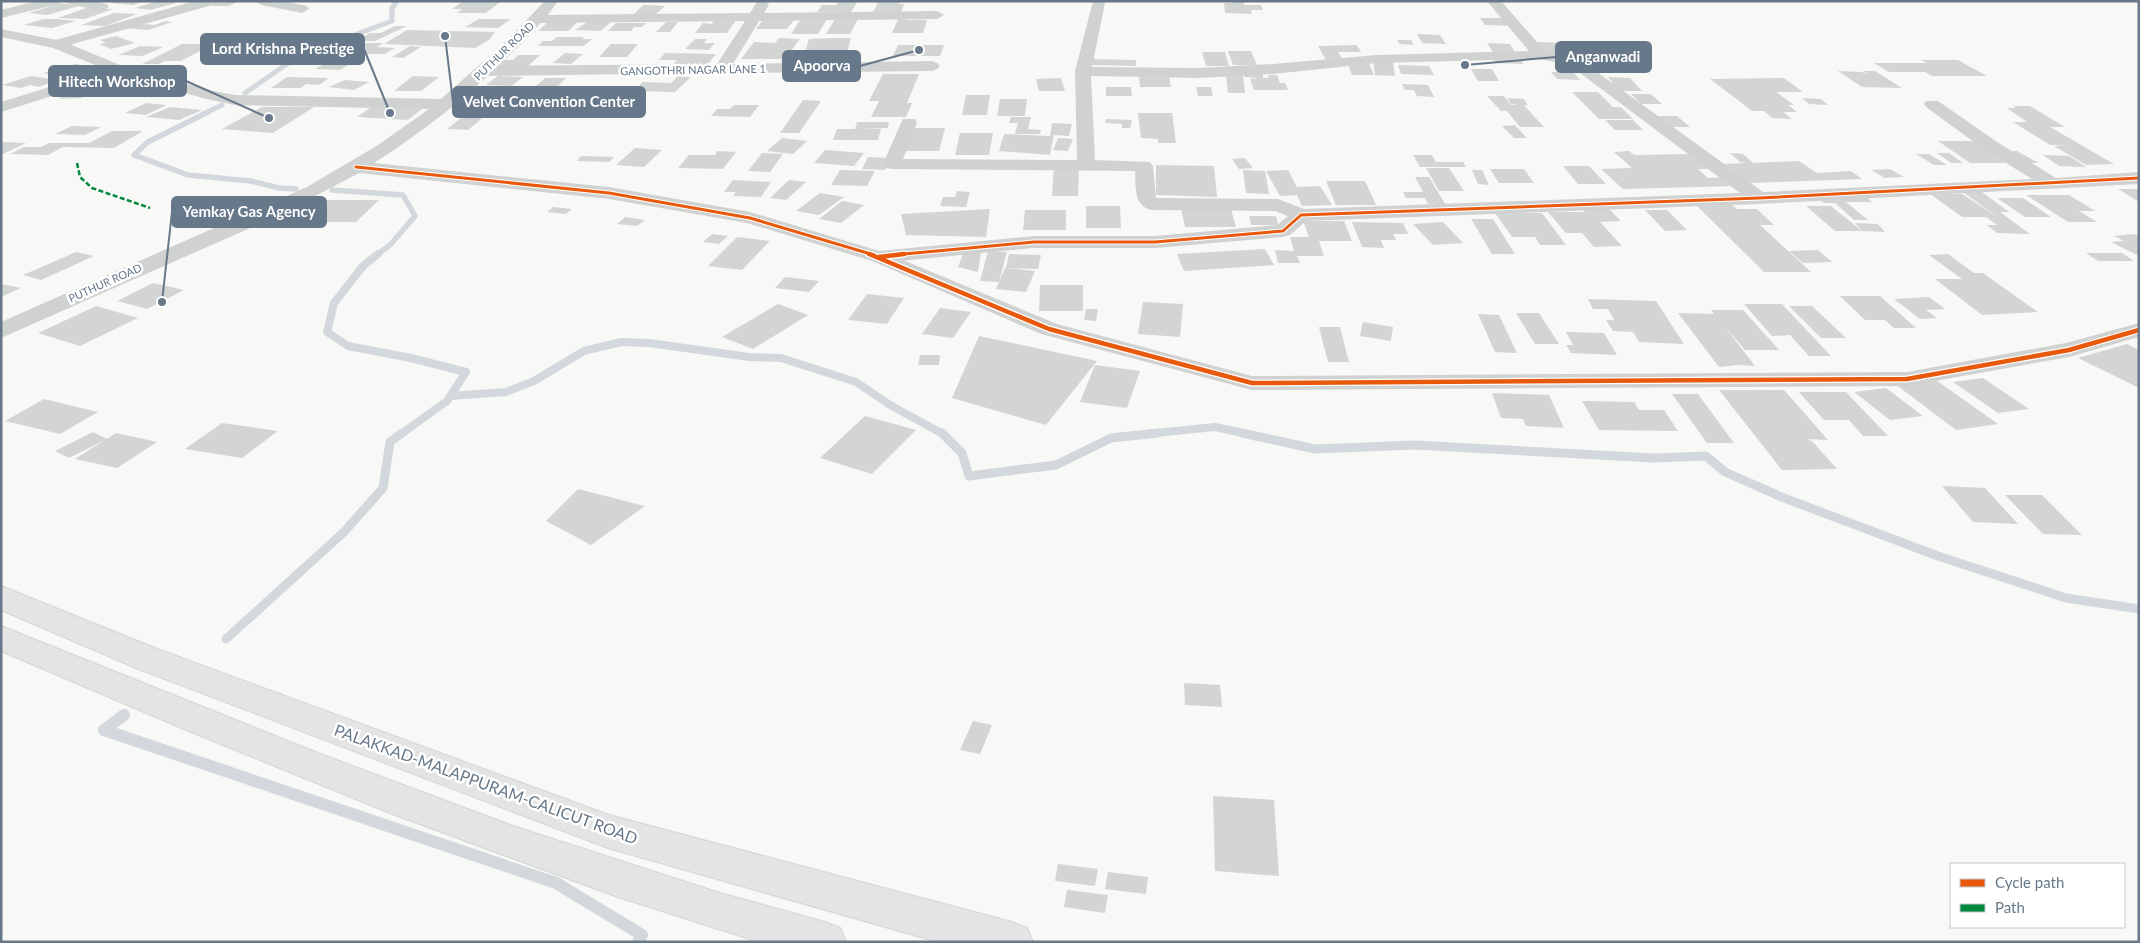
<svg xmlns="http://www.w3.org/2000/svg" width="2140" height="943" font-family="Lato,sans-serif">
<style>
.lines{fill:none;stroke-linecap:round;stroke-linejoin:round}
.stream-far4{stroke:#d2d8dc;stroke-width:5}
.stream-far3{stroke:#d2d8dc;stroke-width:5.5}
.stream-far2{stroke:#d2d8dc;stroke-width:8}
.stream-far1{stroke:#d2d8dc;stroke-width:9}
.stream{stroke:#d2d8dc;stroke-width:12}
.building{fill:#d3d4d4}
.trunk-casing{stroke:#d4d6d6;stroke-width:2}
.minor{fill:#d0d2d2;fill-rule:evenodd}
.tertiary{fill:#d0d2d2;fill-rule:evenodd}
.trunk{fill:#e3e4e3;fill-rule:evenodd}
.quiet{stroke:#00873e;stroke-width:2.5;stroke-dasharray:5 2.5;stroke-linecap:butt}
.cycleway-far1-casing{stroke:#fff;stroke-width:5}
.cycleway-casing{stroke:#fff;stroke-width:7}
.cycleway-far1{stroke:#e8590c;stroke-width:3}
.cycleway{stroke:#e8590c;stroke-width:4.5}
.labels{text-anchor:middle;stroke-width:5;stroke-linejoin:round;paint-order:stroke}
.far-street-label{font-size:11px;fill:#667889;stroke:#fff}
.near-street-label{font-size:16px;fill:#667889;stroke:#fff}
.leader{fill:none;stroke:#667889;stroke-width:2}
.callout-dot{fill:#667889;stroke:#fff;stroke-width:2}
.callout{fill:#667889;stroke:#667889;stroke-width:2}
.callout-label{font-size:15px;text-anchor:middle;font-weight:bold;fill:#fff}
</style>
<rect width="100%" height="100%" fill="#f8f8f7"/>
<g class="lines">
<!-- stream-far4 -->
<path class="stream-far4" d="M245 93 300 55 392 21V8L397 1
M205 113 222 105"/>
<!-- stream-far3 -->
<path class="stream-far3" d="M208 112 148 142 134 155 188 175 251 181 279 188 296 189
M332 190 403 195 415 216 391 244 377 255"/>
<!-- stream-far2 -->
<path class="stream-far2" d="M378 254 363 266 334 303 327 332 348 346 411 358 466 372 447 401 401 434
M451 396 506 392 534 381 584 351 621 342 649 343 749 357 781 358 856 382 890 405 943 434
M1146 434 1215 427 1248 434"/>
<!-- stream-far1 -->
<path class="stream-far1" d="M942 433 962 453 969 476 1056 465 1111 438 1158 433
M1242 433 1315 449 1415 445 1654 458 1706 456 1725 472 1784 498 1938 556 2066 598 2139 609
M226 639 344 532 383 488 390 442 402 433"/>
<!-- stream -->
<path class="stream" d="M124 715 104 730 556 883 642 935 638 942"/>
</g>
<!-- building -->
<path class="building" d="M116 1H142V2L133 5 110 3Z
M148 1H167L176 3 150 10 135 8 151 3Z
M221 1H239L229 6H211Z
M839 1H858L851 12H817L822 5H836Z
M875 1H901L899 4H904L901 12H873L878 3H874Z
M1232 1H1243L1244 5H1261L1263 10H1251L1252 14 1225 13 1224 3H1232Z
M462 2H500L486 13H457L462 9H452Z
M61 3 79 6 47 15 29 13Z
M643 5 665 6 656 14H634Z
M86 8 113 9 85 19 58 18Z
M114 13 137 14 105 26 81 25Z
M899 17H908L906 20H927L923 33H892Z
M1480 18H1505L1511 26 1485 25Z
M43 19H57L76 21 52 28 24 25Z
M479 19H511L498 28 465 27Z
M715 19H737L727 33H695L703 23 712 24Z
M801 19H827L818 34H791Z
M835 19H858L850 34H826Z
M763 20H794L787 29H756Z
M166 21 172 22 148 30 124 28 136 23 154 25Z
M549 21H579L568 31H538Z
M587 22H611L601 31 575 30Z
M666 22H678L670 32H656Z
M616 23H646L642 27H634L631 31H608Z
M395 26H407L375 41H356L370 33H381Z
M407 30 495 32 489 40 475 48 384 44Z
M1417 34 1440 35 1446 44 1422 43Z
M116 36 135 43 111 49 99 44 106 43 100 40Z
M557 37H584L582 39H592L584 46H538L543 41H552Z
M779 38 800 39 785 59H741L754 42 775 43Z
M835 38H851L847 54 804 55 809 39Z
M695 39H707L704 43H715L709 50 685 49Z
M1397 40H1411L1414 45 1400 44Z
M1536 42 1568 43 1578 54H1546Z
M367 43H383L377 47 395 48 385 54H349Z
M1487 43 1510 44 1515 52H1493Z
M182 44H213L181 61H165L159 64H142Z
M611 44H638L627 57H599Z
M898 45H944L940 56H893Z
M1357 45 1361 52H1338L1343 60H1326L1318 46Z
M140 46 163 47 143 56 119 55Z
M410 46 421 47 403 58 392 57Z
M1228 51H1251L1257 65H1233Z
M1202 52H1225L1229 66H1206Z
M565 53 583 54 571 64 553 63Z
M665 53 716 54 708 64H674L677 60H659Z
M518 55H540L528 66H496L503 60H513Z
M1091 59 1136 60V66L1090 65Z
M1494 59 1521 60 1523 64 1496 63Z
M1921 60H1958L1987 76H1932L1925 72H1889L1874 63H1927Z
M1373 61 1393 62 1395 76 1375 75Z
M1347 62 1369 63 1374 75H1352Z
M326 63 350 64 340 70 315 69Z
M75 64 93 67 61 77 43 73Z
M1398 65 1429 66 1434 75 1401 74Z
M1471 69H1492L1499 81H1478Z
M1838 71 1862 72 1869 75 1863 71H1875L1902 88 1862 87Z
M1551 72H1573L1580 80 1557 79Z
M1245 73 1263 74V78H1269L1268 75H1277L1280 83H1285L1288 90H1254L1250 79 1258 78 1244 77Z
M883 74H919L907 103H912L906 117H871L879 101H869Z
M1226 75H1243L1245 93H1228Z
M31 76 58 80 39 87 30 85 21 88 2 85Z
M413 76 439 77 421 91H394Z
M498 76 523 77 511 86 486 85Z
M678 76 691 77 675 92 633 91 643 82 671 83Z
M1139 76H1169L1171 87H1140Z
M287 77 329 78 319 85 306 84 301 88H271Z
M1608 77 1630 78 1642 91H1619Z
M545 78H566L556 88H534Z
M1061 78 1065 91H1039L1036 79Z
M1784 78 1803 92H1776L1794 105H1788L1797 112H1783L1792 119 1772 118 1764 111H1752L1710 79Z
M345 80 369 82 354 90 329 87Z
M1402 84 1428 85 1434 97 1417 96 1414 90H1405Z
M1106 87H1131L1132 96H1106Z
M1196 87H1211L1213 96H1198Z
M100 88 82 98 58 99 75 89Z
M1572 92H1598L1613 107H1621L1633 119H1599Z
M1631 94H1651L1662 104H1641Z
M966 95H990L987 115H962Z
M1487 96H1504L1511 105 1519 104H1511L1507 98 1524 99 1528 105H1524L1544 127H1520L1507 111H1501Z
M1802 98 1821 99 1828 105 1809 104Z
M1000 99H1027L1025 116H997Z
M803 100 821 101 799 133H780Z
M146 103 167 105 146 115 125 113Z
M734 105H759L750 117 711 116 717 109H730Z
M2013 106H2030L2065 127H2050L2114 164 2086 165 2054 146 2068 145H2050L2013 122H2027L2007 108H2016Z
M170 107 202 110 179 120 146 117Z
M262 107H314L273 133 222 129Z
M371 107 399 108 422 109 408 120 357 117Z
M1138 113H1172L1176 143H1158V139L1141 138Z
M465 115H486L468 130 447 129Z
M1653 116H1677L1690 127H1665Z
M1011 117H1031L1028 129 1041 130 1040 134H1015L1018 123H1009Z
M1106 119 1132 120 1130 128H1122V124L1105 123Z
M1605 120H1633L1643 130H1615Z
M857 122H889L888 128 862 129H881L878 140H833L837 129H855Z
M1052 123 1072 124 1069 136 1054 135 1050 155 999 151 1004 134 1050 136Z
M1515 125 1527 138H1514L1502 126Z
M72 126 101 127 85 135 55 134Z
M910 128H945L939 151H904Z
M112 131H143L114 148 63 147 48 155 10 154 24 147H41L49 143H89Z
M960 133H993L989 155H955Z
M782 138 807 141 793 154 767 151Z
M1058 138 1073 139 1068 151 1053 150Z
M1938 141H1973L2006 163H1970Z
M4 142 26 143 1 155V143Z
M635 148 662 150 644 167 616 165Z
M825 150 864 153 854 166 814 163Z
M717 151 736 152 723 169 678 168 689 155H715Z
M1629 151 1634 155 1690 154 1708 169H1698L1708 178 1724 177 1735 186 1623 189 1601 169 1632 168 1614 152Z
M2003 151H2017L2039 163H2027L2017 157 2022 156H2012Z
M762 153 783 154 770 172 748 171Z
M1730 153 1743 154 1753 163 1799 161 1817 173 1851 171 1862 179 1750 183 1724 164 1746 163 1740 162Z
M1937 153H1949L1963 163H1951Z
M1916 154H1929L1947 165H1934Z
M1413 155H1432L1436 162H1463L1466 167H1420Z
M2043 155 2069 156 2086 167 2059 166Z
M581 156 614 157 609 162 577 161Z
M868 157 890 158 885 170 862 169Z
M1245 158 1253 168 1239 169 1232 159Z
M1156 165 1214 166 1217 197 1156 195Z
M1563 166H1589L1606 184H1578Z
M1054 167H1079L1078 196H1052Z
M1426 168H1449L1464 191H1439Z
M1490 169H1524L1534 183H1499Z
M1890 169 1904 177 1885 178 1871 170Z
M840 170 875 171 867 186 831 185Z
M1243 170 1265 171 1269 194 1246 193Z
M1288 170 1297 187 1320 186 1332 205 1302 206 1297 195 1280 196 1266 171Z
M1472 170H1482L1489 185 1478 184Z
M1415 177H1429L1445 204H1428L1425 198H1406L1403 192H1423Z
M733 180 771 182 761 197 733 196 736 192H724Z
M789 180 806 182 786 200 770 198Z
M1326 181H1365L1376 205H1336Z
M2118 189H2139V202Z
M957 191 970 192 966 207 940 206 943 197H955Z
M1963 192H1982L2009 212H2000L2030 234 1997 233 1987 225H1997L1986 217H1962L1930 194H1962L1999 218Z
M820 193 844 197 819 215 796 211Z
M2026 195H2069L2095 211H2079L2097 222H2068Z
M1816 196H1865L1872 202H1846L1868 220H1854L1835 203H1824Z
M1997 198H2023L2051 217H2025Z
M323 200H379L356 222H297Z
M842 201 864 205 841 223 819 219Z
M1695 204H1731L1737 209H1757L1774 225H1760L1811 272H1764Z
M1086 206H1120L1121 228H1086Z
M1606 206 1621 221 1600 222 1622 246 1594 247 1582 233H1566L1548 212H1585L1581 207Z
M1806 206H1831L1862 231H1835Z
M553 207 572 209 566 214 547 212Z
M990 209 986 237 906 235 901 214Z
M1181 209H1231L1236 227H1185Z
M1025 210H1066V230H1023Z
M1645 210H1667L1687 230 1665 231Z
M1495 213H1542L1566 245H1540L1535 237H1512Z
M1249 216H1276L1278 225H1251Z
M625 217 645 220 637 226 617 224Z
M1471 219H1493L1515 254H1492Z
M1303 221H1344L1352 241H1319L1324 256H1297L1300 263H1278L1275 250 1294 251 1290 237H1309Z
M1352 222 1403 223 1408 234H1393L1396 240H1381L1384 248 1362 247Z
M1443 222 1463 243 1433 245 1413 224Z
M1855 223 1878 224 1885 232 1862 231Z
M712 234 728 236 719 244 703 242Z
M2134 234 2139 236V256L2111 242 2124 241 2114 236Z
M737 237 770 241 742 270 708 266Z
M1265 249 1274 265 1184 271 1177 254Z
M1818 250 1832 262 1803 263 1789 251Z
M964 251 981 252 978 272 958 267Z
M988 251 1007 252 999 282 980 281Z
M76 252 94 256 41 280 23 275Z
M2086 253H2122L2134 261H2098Z
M1009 254 1041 255 1038 269 1006 268Z
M1948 254 1974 273H1983L2038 312 1982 315 1935 279H1962L1929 255Z
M1005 268 1035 271 1026 292 996 289Z
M785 277 819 281 809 292 775 288Z
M153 283 184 290 147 309 117 301Z
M1 284 21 288 1 297Z
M1040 285H1083V311H1039Z
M867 294 904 298 887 324 848 320Z
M1840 296H1880L1916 328H1894L1885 320H1865Z
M1929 297 1945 309 1926 310 1937 318 1920 319 1894 299Z
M1588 299 1656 301 1684 344 1639 342 1633 332 1613 331 1606 320H1614L1608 309H1593Z
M1143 302 1183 304 1180 337 1138 334Z
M778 304 808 315 753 349 722 337Z
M1744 304H1782L1831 356H1809L1790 335 1772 336Z
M96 306 138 318 80 346 38 333Z
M1789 306H1812L1846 338H1821Z
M940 308 971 312 953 338 922 334Z
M1086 309H1098L1096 321 1084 320Z
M1711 310H1743L1779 350H1745L1725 327 1755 366 1737 365 1719 367 1678 313 1714 314Z
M1516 313H1539L1559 344H1535Z
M1478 314 1499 315 1517 353 1495 352Z
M1363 322 1393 327 1391 341 1360 336Z
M1319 327H1340L1349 362H1328Z
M1566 332 1604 333 1617 355 1571 353 1566 345H1573Z
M979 336 1097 361 1046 425 952 398Z
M2127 344 2139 350V388L2078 358Z
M920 355H940L939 365H918Z
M1095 365 1140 371 1127 408 1080 402Z
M1983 378 2029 409 1998 413 1953 382Z
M1936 380 1998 424 1956 430 1895 384Z
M1886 388 1923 416 1890 420 1854 392Z
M1719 390H1784L1828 440 1808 439 1813 442 1837 469 1782 470Z
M1799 392H1846L1888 436H1863L1849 420H1824Z
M1492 393 1549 395 1564 428 1526 426 1523 419 1501 418Z
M1672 394H1698L1734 443H1707Z
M44 399 98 412 60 434 5 421Z
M1582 401 1634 402 1639 410H1664L1678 431 1599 430Z
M865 416 916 430 872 474 820 458Z
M222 423 278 431 242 458 185 449Z
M93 432 107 439 69 458 55 451Z
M116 433 157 442 117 468 75 459Z
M1942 486 1985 488 2018 524 1973 522Z
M578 489 645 506 591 545 546 521Z
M2005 495H2042L2082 535 2043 534Z
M1184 683 1220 685 1222 707 1185 705Z
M973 721 992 725 980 754 960 750Z
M1213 796 1274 800 1279 876 1215 871Z
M1058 864 1098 869 1095 886 1055 881Z
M1108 872 1148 877 1146 894 1105 889Z
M1067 890 1108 895 1105 913 1064 907Z"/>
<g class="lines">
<defs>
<path id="trunk" d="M1 586 160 650 609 815 1012 922 1027 928 1033 942H938L608 848 136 668 1 610Z
M1 626 318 753 513 826 720 893 825 922 840 928 846 942H759L615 896 395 815 191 732 1 651Z"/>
</defs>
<!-- trunk casing -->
<use href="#trunk" class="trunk-casing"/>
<!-- minor -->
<path class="minor" d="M37 1H60L59 4 1 18V10Z
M67 1H94L107 4 109 7 102 11 68 4Z
M195 1H217L216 4 62 47H52L50 44 52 41Z
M255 1H283L307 6 309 9 302 13 261 5Z
M761 1 767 2 769 5 764 13 937 11 944 15 937 19 759 21 733 64 932 61 937 63 940 66 937 69 932 71 727 73 721 75 715 73 483 76 478 74 475 71 478 68 483 66 717 64 745 21 537 23 530 19 537 15 750 13 757 2Z
M1093 1H1103L1105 3 1092 67 1198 68 1273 64 1377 55 1529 51 1487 1H1501L1545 51 1568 56 1586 64 1763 192 2032 179 1985 150 1926 107 1924 104 1926 101H1938L1997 142 2056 178 2139 172V184L1759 204 1306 221 1290 235 1283 237 1155 248H1034L879 263 872 261 869 257 872 253 879 251 1034 236H1155L1277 225 1288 216 1275 211 1151 210C1133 205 1136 187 1135 171L892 169 886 168 883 164 901 123 903 119H915L917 123 903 159 1077 160 1075 71ZM1540 59 1559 63 1576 70 1740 193 1304 209 1278 199 1156 198 1153 166 1150 162 1095 160 1091 76 1198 78 1273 74 1377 63Z
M120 65 125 67 128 70 125 73 1 112V102Z"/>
<!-- tertiary -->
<path class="tertiary" d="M545 1H558C548 16 535 29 523 42 478 88 428 129 374 163L609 187 750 212 886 253 1057 324 1252 376 1907 372 2066 343 2139 323V337L2069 357 1907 386 1252 390 1041 334 872 261 747 223 609 199 359 173 275 217 1 338V322L307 187 378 145 429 109 235 105 206 99 115 73 53 48 1 37V29L62 41 125 67 214 91 235 95 441 99 503 44Z"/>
<!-- trunk -->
<use href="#trunk" class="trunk"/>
<!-- quiet -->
<path class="quiet" d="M77 163 80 177 92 188 150 208"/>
<defs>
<path id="cycleway-far1" d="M356 167 609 193 750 218 874 255
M893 255 1034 242H1155L1283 231 1301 215 1759 198 2139 178"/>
<path id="cycleway" d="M869 254 1049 329 1252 383 1907 379 2069 350 2139 330
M879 257 904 254"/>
</defs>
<!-- cycleway-far1 casing -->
<use href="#cycleway-far1" class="cycleway-far1-casing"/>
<!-- cycleway casing -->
<use href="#cycleway" class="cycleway-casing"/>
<!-- cycleway-far1 -->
<use href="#cycleway-far1" class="cycleway-far1"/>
<!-- cycleway -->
<use href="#cycleway" class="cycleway"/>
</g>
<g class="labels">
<!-- far-street labels -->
<g class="far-street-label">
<text transform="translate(504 51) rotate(-44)" y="4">PUTHUR ROAD</text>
<text transform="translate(693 70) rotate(-1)" y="4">GANGOTHRI NAGAR LANE 1</text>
<text transform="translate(105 283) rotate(-24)" y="4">PUTHUR ROAD</text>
</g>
<!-- near-street labels -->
<g class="near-street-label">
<text transform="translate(486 784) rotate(20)" y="6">PALAKKAD-MALAPPURAM-CALICUT ROAD</text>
</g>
</g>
<!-- callouts -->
<path class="leader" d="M390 113L364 49M1465 65L1556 57M919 50L860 66M269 118L186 81M445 36L453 102M162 302L172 212"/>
<g class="callout-dot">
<circle cx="390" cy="113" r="5"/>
<circle cx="1465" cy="65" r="5"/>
<circle cx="919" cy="50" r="5"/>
<circle cx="269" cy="118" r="5"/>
<circle cx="445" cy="36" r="5"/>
<circle cx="162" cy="302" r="5"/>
</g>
<g class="callout">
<rect x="201" y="34" width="163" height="30" rx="5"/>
<rect x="1556" y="42" width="95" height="30" rx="5"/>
<rect x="783" y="51" width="77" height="30" rx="5"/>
<rect x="49" y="66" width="137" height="30" rx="5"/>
<rect x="453" y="87" width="192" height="30" rx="5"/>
<rect x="172" y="197" width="154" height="30" rx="5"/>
</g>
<g class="callout-label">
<text x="283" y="54">Lord Krishna Prestige</text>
<text x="1603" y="62">Anganwadi</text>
<text x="822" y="71">Apoorva</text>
<text x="117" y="87">Hitech Workshop</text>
<text x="549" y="107">Velvet Convention Center</text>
<text x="249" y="217">Yemkay Gas Agency</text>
</g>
<!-- border -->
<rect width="2140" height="943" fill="none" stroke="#667889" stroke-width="5"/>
<!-- legend -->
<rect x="1950" y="863" width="175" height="65" fill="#ffffff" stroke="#c2c9d0"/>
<rect x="1960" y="879" width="25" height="8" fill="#e8590c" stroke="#c2c9d0"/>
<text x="1995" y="888" font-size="15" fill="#667889">Cycle path</text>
<rect x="1960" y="904" width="25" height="8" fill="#00873e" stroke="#c2c9d0"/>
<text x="1995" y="913" font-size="15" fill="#667889">Path</text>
</svg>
